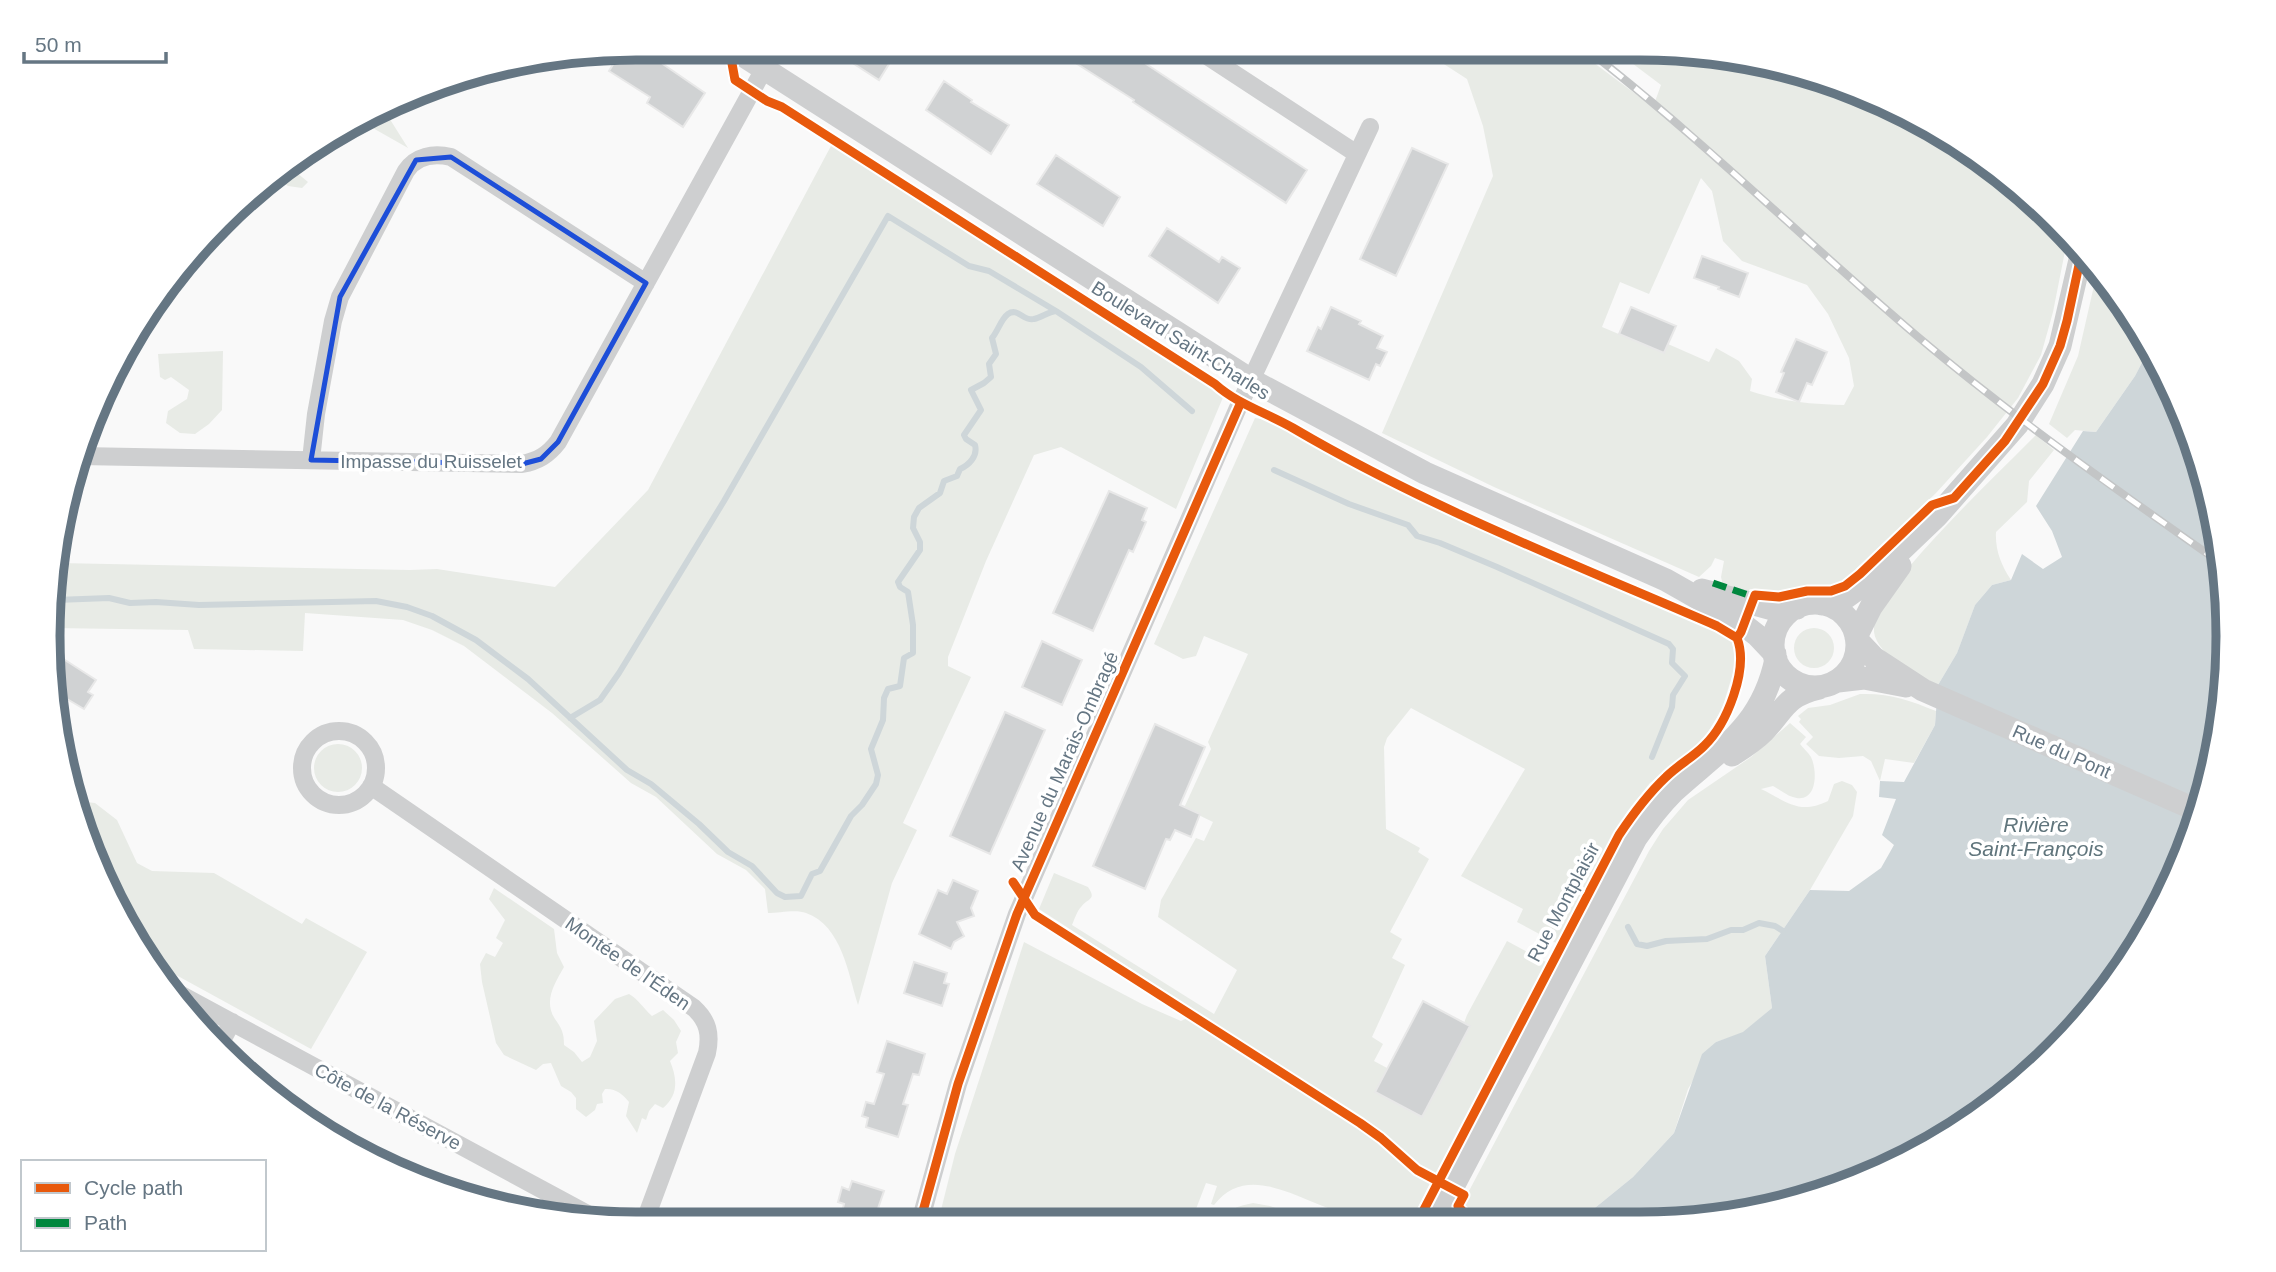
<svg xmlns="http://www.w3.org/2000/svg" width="2276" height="1272" font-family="Arial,sans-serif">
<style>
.green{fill:#e8ebe6;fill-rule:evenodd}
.water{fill:#ced6d9}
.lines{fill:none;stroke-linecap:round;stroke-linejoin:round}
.stream{stroke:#ced6d9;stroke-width:6}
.building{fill:#d0d2d3;stroke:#e8e8e8;stroke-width:2}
.minor{stroke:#cecfd0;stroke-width:18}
.tertiary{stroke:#cecfd0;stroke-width:23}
.rail-casing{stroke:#c3c5c6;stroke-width:8}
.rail{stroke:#fff;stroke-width:5;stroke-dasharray:16;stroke-linecap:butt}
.quiet{stroke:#00873e;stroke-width:7;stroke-dasharray:14 7;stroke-linecap:butt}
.cycleway-casing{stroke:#fff;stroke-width:13}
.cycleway{stroke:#e8590c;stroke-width:9}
.marked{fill:none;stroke:#1d4ed8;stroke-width:5;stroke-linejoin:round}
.labels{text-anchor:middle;stroke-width:7;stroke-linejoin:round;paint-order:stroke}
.street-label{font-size:19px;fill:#657683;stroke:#fff}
.water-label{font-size:21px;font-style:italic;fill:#60757c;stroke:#fff}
.rim{fill:none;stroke:#657683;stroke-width:9}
</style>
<rect width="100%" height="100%" fill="#f9f9f9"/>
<!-- green -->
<path class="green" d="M1419 48H1574L1653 107 1661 85 1612 48H1678L1793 67 1935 126 2028 194 2068 236 2053 312 2041 355 2018 398 1987 437 1936 493 1846 579 1836 585 1809 587 1777 594 1750 589 1746 595 1723 585 1721 577 1724 561 1715 558 1711 566 1699 577 1494 487 1382 433 1493 176 1483 126 1467 79ZM1701 178 1712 191 1723 241 1742 261 1807 285 1828 314 1849 358 1854 386 1844 405C1808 404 1784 402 1750 391L1752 379 1739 361 1716 348 1709 362 1668 344 1664 353 1602 327 1620 282 1649 294Z
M386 111V113L408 148 364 123Z
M832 144 1224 395 1176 509 1061 447 1034 455 986 561 948 657V666L971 677 903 823 917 830 892 883 858 1005C848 973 842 926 806 913 796 909 779 913 768 913L765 889 746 870 717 854 656 797 631 783 552 713 464 646 432 630 403 620 305 613 303 651 194 649 188 630 53 628 59 563 410 570 437 569 555 587 648 490Z
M294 160 291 168 308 182 302 188 288 186 279 179 268 192 260 187 278 169Z
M2098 268 2107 278 2150 347 2135 376 2096 432 2075 430 2067 438 2049 424 2078 356Z
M223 351 222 410 209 424 195 434 180 433 166 423 168 411 187 399 189 390 171 377 165 380 160 377 158 354Z
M1255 418 1266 420 1283 428 1359 470 1462 519 1574 570 1702 623 1732 641 1735 658 1733 673 1722 709 1705 737 1693 750 1650 783 1627 812 1556 943 1517 922 1523 909 1461 876 1525 769 1411 708 1387 738 1384 747 1386 829 1420 848 1418 852 1429 859 1390 932 1402 939 1392 958 1405 965 1372 1037 1383 1044 1374 1061 1387 1068 1376 1092 1422 1117 1470 1027 1464 1023 1467 1015 1507 941 1546 962 1435 1175C1408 1160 1389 1138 1364 1120L1039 909 1054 873 1088 887C1097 900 1088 898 1081 907 1077 911 1074 920 1072 925L1214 1014 1237 970 1158 917 1161 900 1196 838 1204 841 1213 822 1184 808 1211 749 1208 742 1248 654 1204 636 1196 656 1183 659 1154 644Z
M2036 435 2054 450 2029 481 2027 502 1996 532C1995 550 2001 565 2011 580L1992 585 1975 605 1957 653 1938 685C1918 675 1877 656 1874 632 1874 628 1874 619 1875 615 1880 599 1898 580 1909 567 1949 520 1993 478 2036 435Z
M1794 648a20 20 0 1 1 40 0a20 20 0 1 1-40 0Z
M1860 694C1890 693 1909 700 1936 711L1935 725 1914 763 1885 759 1880 781 1871 761 1863 756 1839 758 1819 756 1806 744 1813 737 1799 722 1801 719 1798 716 1808 708 1830 705Z
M1790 723 1806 737 1800 744C1803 748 1808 752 1811 757 1818 772 1817 805 1793 797 1786 795 1779 789 1773 786L1761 789C1788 802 1799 815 1828 801L1834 784 1842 781 1852 785 1857 792 1853 816 1810 890 1765 956 1772 1008 1743 1033 1716 1042 1688 1089 1674 1133 1633 1177 1585 1216 1583 1220 1475 1221 1461 1206 1649 851 1663 829 1688 800 1751 757Z
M314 768a24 24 0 1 1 48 0a24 24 0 1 1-48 0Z
M78 801 95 803 117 820 137 863 152 871 214 873 302 924 306 918 367 952 311 1049 156 964 92 861Z
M494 888 554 929 557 953 564 967C555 983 543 1001 555 1019 562 1029 564 1033 564 1045L574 1052 582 1062 590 1057 597 1041 594 1021 615 999 629 994C639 1000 643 1008 652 1016L663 1010 674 1020 681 1031 676 1042 678 1053 670 1061C677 1078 679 1095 663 1108L655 1104 649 1111 646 1120 642 1118 637 1133 626 1116 629 1102C623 1094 615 1088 605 1089L602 1094 603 1103 597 1104 595 1110 586 1117 576 1109V1098L571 1092 561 1086 551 1063 543 1064 536 1070 504 1055 496 1043 482 982 480 964 486 953 495 957 503 943 496 938 505 920 489 899Z
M1024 942 1142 1004 1181 1021 1189 1017 1356 1125 1394 1153 1409 1168 1431 1181 1414 1216C1407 1214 1399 1212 1392 1212 1378 1212 1363 1217 1349 1214 1305 1206 1250 1158 1214 1205L1211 1204 1217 1186 1206 1183 1191 1222H938L955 1154Z
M1253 1203 1270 1206 1312 1220 1272 1221 1265 1219 1264 1221H1248V1219L1230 1213C1234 1206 1245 1205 1253 1203Z"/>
<!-- water -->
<path class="water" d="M2150 347 2168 376 2209 484 2228 598 2224 713 2197 826 2150 931 2057 1052 1967 1126 1830 1193 1716 1220H1583L1585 1216 1633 1177 1674 1133 1702 1054 1716 1042 1743 1032 1772 1008 1765 956 1810 890 1849 891 1881 868 1894 845 1882 835 1896 799 1879 797 1880 781 1904 782 1935 725 1938 685 1957 653 1975 605 1992 585 2011 580 2022 554 2043 569 2062 557 2052 531 2036 506 2083 431 2096 432 2135 376Z"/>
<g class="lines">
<!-- stream -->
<path class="stream" d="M1274 470 1349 504 1408 525 1417 536 1440 543 1497 567 1669 644 1673 649 1672 663 1685 676 1673 695 1672 707 1652 757
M56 600 109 598 130 603 156 602 199 605 376 601 407 607 432 616 476 640 528 679 627 770 651 784 699 824 728 852 752 866 777 893 785 897 801 896 812 874 820 871 851 816 862 805 876 784 878 775 871 749 883 720 884 698 888 689 900 686 904 658 913 653V625L908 592 900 587 898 582 920 550V542L913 528 914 517 919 508 940 493 944 481 957 476 960 469C969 465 978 456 975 445L966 439 964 435 981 410 971 390 984 383 991 377 989 364 996 354 992 338C998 331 1001 319 1008 314 1018 307 1024 322 1034 319 1042 317 1048 312 1056 311L1141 367 1192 411
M570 718 600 700 619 673 724 501 888 216 969 266 989 271 1056 311
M1628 927 1637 944 1647 946 1666 941 1707 939 1731 930H1743L1759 923 1775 926 1783 931"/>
</g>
<!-- building -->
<path class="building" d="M638 47 705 93 683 127 647 103 650 97 609 71 622 50Z
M832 47 867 48H899L879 80 851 62 852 60Z
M1052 48H1126L1138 56 1137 58 1307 170 1286 203 1133 102 1134 100Z
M944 81 972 100 971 102 1009 125 991 154 926 110Z
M1412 148 1448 164 1396 276 1360 259Z
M1056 155 1120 197 1103 226 1037 184Z
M1167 228 1219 262 1222 257 1240 268 1218 303 1149 256Z
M1702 256 1748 273 1739 297 1718 289 1719 287 1694 278Z
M1331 307 1361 321 1359 324 1383 336 1377 348 1387 352 1380 366 1376 364 1369 380 1307 351 1318 327 1321 329Z
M1631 307 1676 326 1664 353 1619 334Z
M1796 339 1827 352 1812 385 1807 383 1799 402 1776 392 1784 373 1781 372Z
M1109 491 1147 508 1142 520 1146 522 1133 552 1129 550 1093 631 1053 613Z
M1042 641 1082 660 1062 705 1022 687Z
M51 651 96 680 88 692 93 695 84 709 67 699 65 702 53 695 48 674Z
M1005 712 1045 730 990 854 950 836Z
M1155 724 1205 747 1180 805 1200 814 1191 837 1175 830 1170 840 1166 839 1145 889 1093 866Z
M953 880 978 891 971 908 974 916 957 922 964 936 954 942 951 949 919 934 938 890 947 894Z
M914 962 947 973 944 983 949 984 942 1006 904 993Z
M1423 1001 1470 1026 1422 1117 1375 1092Z
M887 1041 925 1054 919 1075 913 1074 903 1104 908 1105 898 1137 866 1127 868 1118 862 1116 866 1102 874 1104 884 1074 877 1072Z
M852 1181 884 1191 873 1223 842 1212 844 1204 838 1202 842 1187 849 1190Z"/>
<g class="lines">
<!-- minor -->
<path class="minor" d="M1195 48 1357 154
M80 456 522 464C538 461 548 455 558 442L764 69
M311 460 316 414 333 321 340 297 406 171C416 156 433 153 451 157L646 283
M302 768a37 37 0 1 1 74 0a37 37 0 1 1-74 0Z
M371 786 694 1008C708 1021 711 1034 707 1053L644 1223
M172 990 604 1223
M219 1046 232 1022
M920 1222 958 1084 1017 914 1237 410 1370 127"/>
<!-- tertiary -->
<path class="tertiary" d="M730 47 1251 380 1425 473 1666 580 1740 622 1758 636 1775 654
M1702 590 1772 609 1797 608
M1773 645a42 42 0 1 1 84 0a42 42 0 1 1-84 0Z
M1822 604 1841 601 1870 580 1937 516 2017 425 2043 384 2060 346 2082 251
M1856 637 1871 607 1900 566
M1857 640 1874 658 1923 690 2201 812
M1838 681 1864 678 1906 686
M1732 755C1743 748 1754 741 1764 731 1785 709 1785 696 1819 688
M1435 1221 1636 838C1647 822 1659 806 1673 792 1720 749 1762 727 1776 659"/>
<defs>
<path id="rail" d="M1585 48C1701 138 1805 241 1917 336 2014 418 2118 491 2222 564"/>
</defs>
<!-- rail casing -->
<use href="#rail" class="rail-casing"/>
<!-- rail -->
<use href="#rail" class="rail"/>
<!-- quiet -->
<path class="quiet" d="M1713 583 1754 597"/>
<defs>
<path id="cycleway" d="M729 47 735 80 767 101 782 107 1215 384C1237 404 1267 413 1293 428 1427 507 1574 564 1717 626L1737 638
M1737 638 1741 632 1755 595 1779 597 1807 591H1831L1845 586 1860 574 1932 505 1954 498 2005 441 2043 384 2060 346 2067 321 2082 251
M1013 882 1035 915 1360 1123 1381 1138 1417 1170 1464 1195 1458 1206 1471 1221
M1418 1221 1619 835C1633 814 1648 794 1666 777 1678 765 1692 758 1704 746 1727 724 1749 669 1737 638
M920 1222 958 1084 1017 914 1241 402"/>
</defs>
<!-- cycleway casing -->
<use href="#cycleway" class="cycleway-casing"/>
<!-- cycleway -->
<use href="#cycleway" class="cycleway"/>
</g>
<!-- marked area -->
<path class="marked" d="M451 157 646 283 558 442 541 459 522 464 311 460 340 297 416 160Z"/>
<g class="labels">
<!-- street labels -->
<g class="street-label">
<text transform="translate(1181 340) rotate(32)" y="7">Boulevard Saint-Charles</text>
<text x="431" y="468">Impasse du Ruisselet</text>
<text transform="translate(2062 751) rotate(24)" y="7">Rue du Pont</text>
<text transform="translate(1064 761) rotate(-66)" y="7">Avenue du Marais-Ombragé</text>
<text transform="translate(1563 902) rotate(-62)" y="7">Rue Montplaisir</text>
<text transform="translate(628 963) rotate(35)" y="7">Montée de l'Éden</text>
<text transform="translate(388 1106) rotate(28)" y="7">Côte de la Réserve</text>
</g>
<!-- water labels -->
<g class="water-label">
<text x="2036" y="832">Rivière<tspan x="2036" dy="24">Saint-François</tspan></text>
</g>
</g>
<!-- crop -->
<path d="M0 0H2276V1272H0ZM636 60H1640A576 576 0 0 1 2216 636V636A576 576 0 0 1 1640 1212H636A576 576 0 0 1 60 636V636A576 576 0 0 1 636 60Z" fill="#fff" fill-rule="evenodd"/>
<path class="rim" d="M636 60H1640A576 576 0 0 1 2216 636V636A576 576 0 0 1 1640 1212H636A576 576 0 0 1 60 636V636A576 576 0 0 1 636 60Z"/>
<!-- legend -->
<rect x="21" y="1160" width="245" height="91" fill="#ffffff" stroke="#c1c8cd" stroke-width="2"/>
<rect x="35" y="1183" width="35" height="10" fill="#e8590c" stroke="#c1c8cd" stroke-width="2"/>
<text x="84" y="1195" font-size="21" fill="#657683">Cycle path</text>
<rect x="35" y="1218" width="35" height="10" fill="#00873e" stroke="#c1c8cd" stroke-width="2"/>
<text x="84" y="1230" font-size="21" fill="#657683">Path</text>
<!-- scale -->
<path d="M24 52v10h142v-10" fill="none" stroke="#657683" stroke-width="3.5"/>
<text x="35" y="52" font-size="21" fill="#657683" stroke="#ffffff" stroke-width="5" paint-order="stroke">50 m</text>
</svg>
